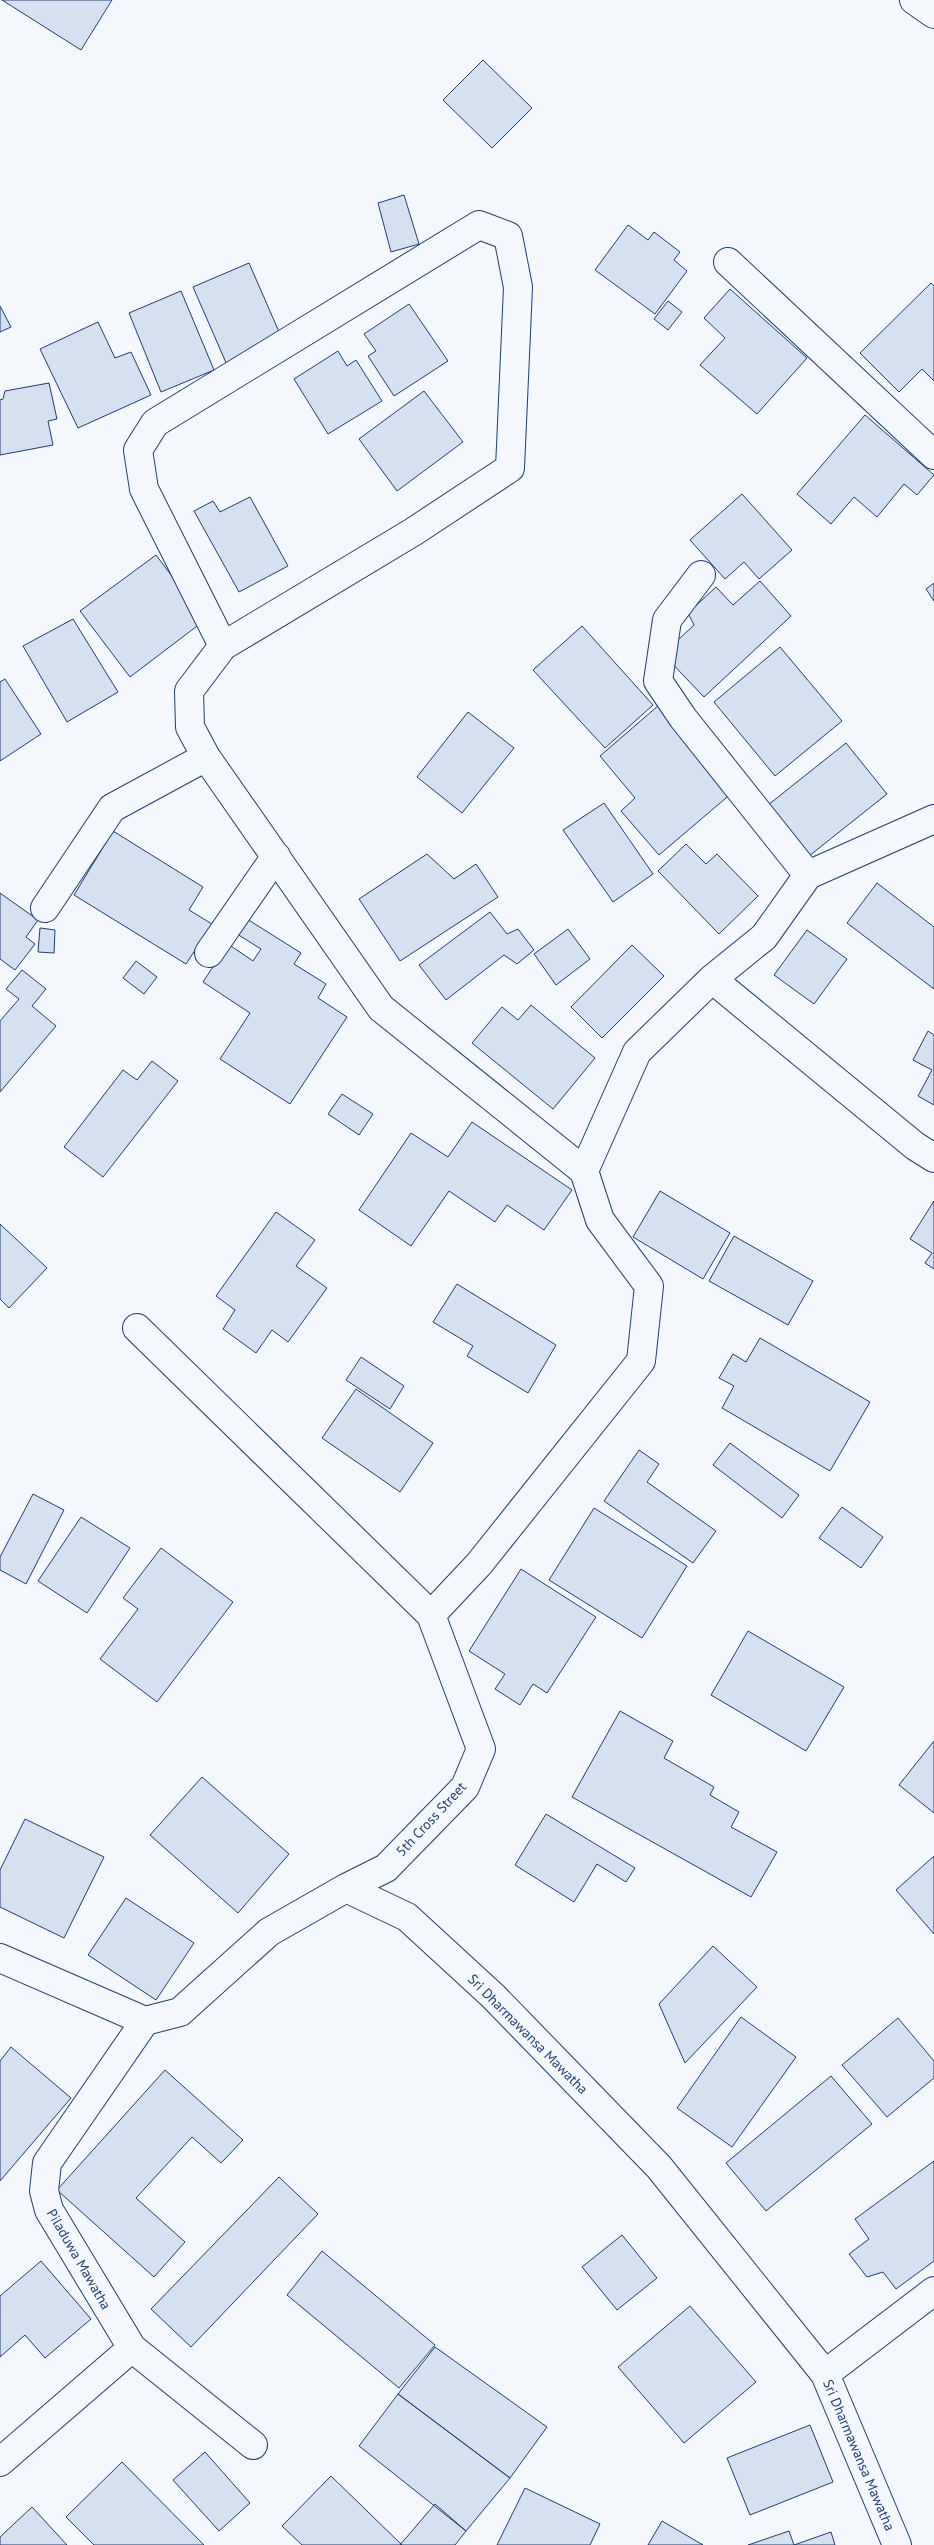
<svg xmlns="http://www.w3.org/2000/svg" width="934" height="2545" font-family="'PT Sans',sans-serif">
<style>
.building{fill:#d5e0f0;stroke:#1d3f73}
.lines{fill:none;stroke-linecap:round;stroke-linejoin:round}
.minor-casing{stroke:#1d3f73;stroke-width:30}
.minor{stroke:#f4f7fb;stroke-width:28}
.labels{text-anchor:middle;stroke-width:4;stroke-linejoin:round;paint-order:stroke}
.street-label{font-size:14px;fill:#1d3f73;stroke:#f4f7fb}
</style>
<rect width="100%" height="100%" fill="#f4f7fb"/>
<!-- building -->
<path class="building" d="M2 0H112L81 50Z
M483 60 532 108 492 148 443 100Z
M404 195 419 244 391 252 378 203Z
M628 225 648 240 654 232 680 252 674 260 687 271 655 314 595 270Z
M249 263 283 341 227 365 193 287Z
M931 283 934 286V381L922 369 899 392 860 353Z
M730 289 807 358 757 414 700 365 725 338 704 318Z
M181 291 214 370 161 392 129 313Z
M668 301 682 312 668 330 654 319Z
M409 304 448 361 394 396 368 356 376 351 364 334Z
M0 306 11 327 0 332Z
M98 322 115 358 131 352 151 395 78 428 40 349Z
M338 351 347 366 356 360 382 401 328 434 294 379Z
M49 383 57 419 48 421 53 445 0 455V400L3 399 5 391Z
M424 391 463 442 397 491 359 439Z
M865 415 934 475 917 495 904 484 877 517 854 497 831 524 797 494Z
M742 494 792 550 759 579 744 562 725 579 690 540Z
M250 497 288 566 239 592 194 511 213 501 220 512Z
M156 555 205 620 130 677 80 611Z
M760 581 791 616 704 697 663 654 694 625 688 613 716 587 733 605Z
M934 583V601L926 589Z
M73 619 118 692 67 722 23 646Z
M582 626 653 705 605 748 533 670Z
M780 647 842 721 775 776 714 702Z
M5 679 41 734 0 761V682Z
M659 705 733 792 659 855 621 811 635 798 600 756Z
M468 712 514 748 462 813 417 777Z
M846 743 887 794 809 856 768 805Z
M604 803 653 874 613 902 563 830Z
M113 831 203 887 189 910 212 924 186 964 74 895Z
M686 844 706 864 717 854 758 896 719 934 658 871Z
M427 854 454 879 476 864 498 897 400 961 359 899Z
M877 883 934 927V989L847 923Z
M0 893 38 920 26 937 35 944 15 970 0 959Z
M490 912 507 934 518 929 534 950 517 964 504 955 446 1000 419 965Z
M247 919 301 953 294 964 326 984 318 998 347 1017 290 1104 220 1059 250 1013 203 982 228 944 253 961 261 949 237 934Z
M40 928 55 930 54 953 38 952Z
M568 929 590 959 556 985 534 954Z
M807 930 847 959 814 1004 774 975Z
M632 945 664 976 602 1038 571 1007Z
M136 961 157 977 144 994 123 978Z
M22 970 46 989 32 1006 56 1026 0 1092V1021L19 999 6 989Z
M531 1005 595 1058 553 1109 472 1043 502 1007 518 1020Z
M928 1031 934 1035V1105L918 1096 932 1070 913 1060Z
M152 1061 178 1081 103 1177 64 1147 123 1070 137 1080Z
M342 1094 373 1114 359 1135 328 1114Z
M472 1122 572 1190 544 1230 507 1205 495 1222 449 1191 411 1246 359 1210 411 1133 448 1157Z
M660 1191 730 1233 703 1279 633 1237Z
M934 1201V1269L925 1263 932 1253 910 1239Z
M276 1212 315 1240 296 1266 327 1288 288 1342 272 1330 256 1353 223 1329 235 1310 216 1296Z
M0 1224 47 1268 9 1308 0 1299Z
M734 1236 813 1281 788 1325 709 1281Z
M457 1284 556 1345 528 1393 467 1356 473 1346 433 1322Z
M760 1338 870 1402 830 1471 722 1408 734 1386 719 1378 733 1354 746 1362Z
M361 1357 404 1386 390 1409 346 1380Z
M356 1389 433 1443 400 1492 322 1438Z
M730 1443 799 1495 782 1518 713 1465Z
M639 1450 659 1464 647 1482 716 1531 693 1563 604 1501Z
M33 1494 64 1510 26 1584 0 1570V1557Z
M842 1507 883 1537 861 1568 819 1538Z
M594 1508 687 1566 642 1638 549 1580Z
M81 1517 130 1548 87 1613 38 1581Z
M161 1548 233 1602 157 1702 100 1659 138 1609 123 1598Z
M521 1569 596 1617 547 1693 533 1684 520 1705 495 1689 505 1674 469 1651Z
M748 1631 844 1687 806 1751 711 1695Z
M620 1711 673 1741 664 1758 714 1787 710 1795 739 1812 731 1827 777 1852 751 1897 572 1797Z
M934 1741V1813L899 1785Z
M202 1777 289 1854 238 1913 150 1835Z
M546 1814 635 1868 626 1882 597 1864 574 1902 515 1865Z
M25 1819 104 1857 64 1938 0 1907V1870Z
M934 1856V1934L896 1890Z
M126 1898 194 1943 156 2000 88 1955Z
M713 1946 757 1987 685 2063 659 2004Z
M741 2017 796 2057 732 2147 677 2108Z
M898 2018 934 2061V2078L887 2117 842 2065Z
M11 2047 71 2098 0 2181V2061Z
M165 2070 243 2140 221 2163 192 2137 136 2198 185 2242 154 2277 57 2190Z
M831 2076 872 2124 766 2211 726 2163Z
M934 2161V2261L896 2289 883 2272 867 2277 849 2254 869 2239 855 2219Z
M279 2177 318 2214 191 2347 151 2309Z
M622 2235 657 2278 617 2310 582 2267Z
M322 2251 435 2345 399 2388 287 2295Z
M41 2261 91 2319 45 2358 25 2335 0 2357V2296Z
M690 2306 756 2382 684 2443 618 2367Z
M435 2347 547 2427 510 2478 398 2394Z
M398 2394 510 2478 466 2531 359 2446Z
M810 2425 833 2482 750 2515 727 2458Z
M205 2452 250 2503 219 2531 173 2480Z
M122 2462 204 2545H94L66 2517Z
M331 2476 402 2545H302L282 2526Z
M525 2488 600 2524 590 2545H497Z
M435 2504 466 2531 455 2545H400Z
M32 2507 67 2545H0V2537Z
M662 2521 703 2545H648Z
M789 2531 794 2545 831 2532 835 2545H748Z"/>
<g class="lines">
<defs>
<path id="minor" d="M914 0 934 14
M728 262 934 455
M701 575 667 620 658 681 683 718 808 875
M223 646 413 532 510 468 518 287 508 236 479 225 155 423 138 450 144 489 223 646 189 691 190 727 206 757 381 1008 584 1171
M45 908 112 808 206 757
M209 953 276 856
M712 979 915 1146 934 1158
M137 1328 431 1615 481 1749 465 1787 386 1868 346 1888
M431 1615 479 1564 641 1361 649 1286 600 1220 584 1171 637 1052 712 979 764 937 808 875 934 819
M0 1958 145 2021 180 2012 269 1932 346 1888 407 1917 493 1996 659 2167 825 2374 897 2545
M132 2348 253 2445
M825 2374 934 2291
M0 2462 132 2348 49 2210 44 2191 47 2163 145 2021"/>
</defs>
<!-- minor casing -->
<use href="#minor" class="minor-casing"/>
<!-- minor -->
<use href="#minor" class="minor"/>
</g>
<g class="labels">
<!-- street labels -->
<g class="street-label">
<text transform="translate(431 1819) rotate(-47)" y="5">5th Cross Street</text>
<text transform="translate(528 2034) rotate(45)" y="5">Sri Dharmawansa Mawatha</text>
<text transform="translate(79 2259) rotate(60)" y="5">Piladuwa Mawatha</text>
<text transform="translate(859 2455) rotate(67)" y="5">Sri Dharmawansa Mawatha</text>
</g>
</g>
</svg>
